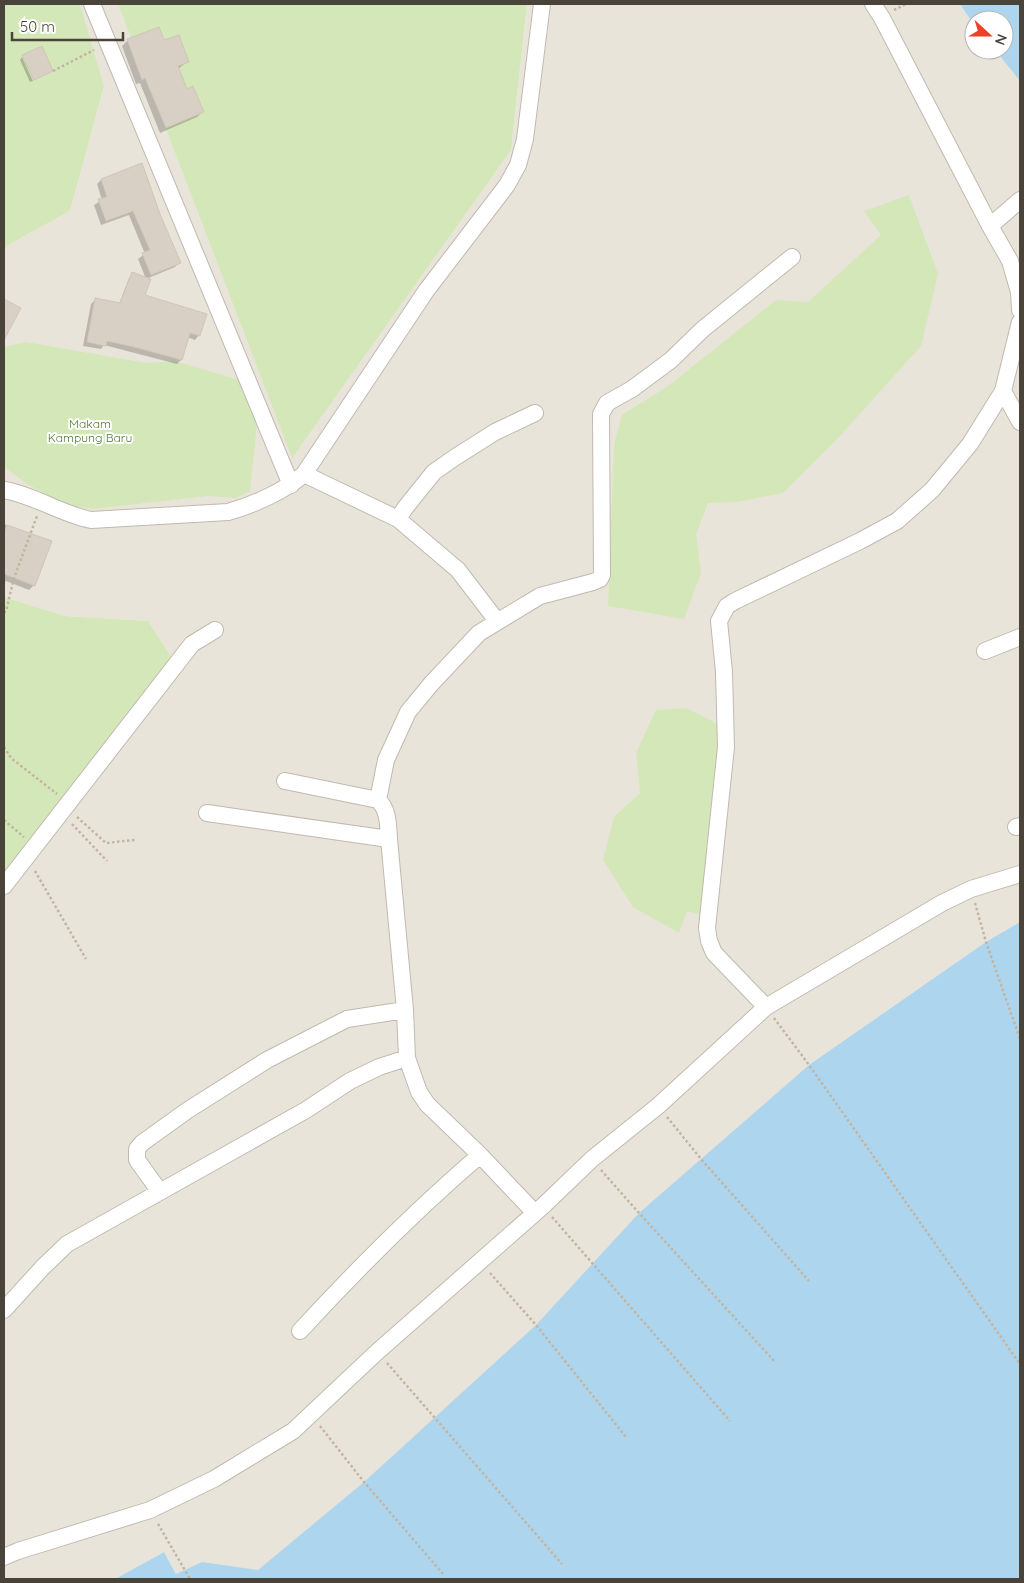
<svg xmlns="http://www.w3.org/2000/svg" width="1024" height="1583" font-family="Quicksand,sans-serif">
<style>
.residential{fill:#e9e4da}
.green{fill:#d4e7b8}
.water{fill:#add6ee}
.shadow{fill:#0003}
.building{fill:#d9d0c5;stroke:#d1c5b5}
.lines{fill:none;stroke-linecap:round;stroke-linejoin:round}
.minor-casing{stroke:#c0b9af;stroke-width:18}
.path{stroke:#c2b4a1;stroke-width:2.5;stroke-dasharray:2.5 2.5;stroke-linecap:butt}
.minor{stroke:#fff;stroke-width:16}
.labels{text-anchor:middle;stroke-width:4;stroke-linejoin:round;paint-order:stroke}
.park-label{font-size:12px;fill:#4f792f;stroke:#fff}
</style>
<rect width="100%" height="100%" fill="#f5f2ec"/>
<!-- residential -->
<path class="residential" d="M80 4H118L292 457 511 150 527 4H960L974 25V50H995L1020 81V1557L981 1579H179L164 1552 115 1579H4V896L178 667 148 621 65 616 4 597V253L8 245 70 211 104 86Z"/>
<!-- green -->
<path class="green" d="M4 4H80L104 86 70 211 8 245 4 253Z
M118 4H527L511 150 292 458Z
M909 195 938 274 921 346 838 438 783 493 737 502 708 503 696 534 701 573 684 619 608 606 614 444 622 415 668 386 776 300 808 302 881 235 864 211Z
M26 342 146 363 175 361 242 381 257 422 250 491 236 498 208 496 93 509 64 504 27 484 4 467V347Z
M4 597 65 616 148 621 178 667 4 896Z
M686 708 720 725 704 916 687 911 679 933 633 907 603 860 614 817 640 793 636 753 656 710Z"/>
<!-- water -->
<path class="water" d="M960 4H1020V81L995 50H1004V20H974V25Z
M1020 922V1579H115L164 1552 176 1574 202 1562 258 1570 364 1482 536 1325 639 1213 809 1065 986 942Z"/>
<!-- shadow -->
<path class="shadow" d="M128 40 163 42 187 62 178 69 187 90 203 111 197 117 160 133 140 83 136 84 122 46Z
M22 57 33 81 30 82 20 60Z
M101 180 159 214 179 262 175 267 146 279 143 296 199 335 195 340 187 337 181 360 177 364 104 345 101 349 83 346 91 304 95 300 119 304 129 278 133 274 146 279 138 259 145 254 129 215 101 225 94 205 102 200 97 184Z
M4 524 50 542 34 585 29 590 6 581 4 583Z"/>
<!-- building -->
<path class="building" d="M159 27 164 40 179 35 189 62 178 66 187 89 193 86 204 112 166 128 145 78 142 80 127 39Z
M42 46 53 71 34 80 22 55Z
M142 163 160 214 181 263 151 275 142 253 150 250 133 211 106 221 98 199 107 197 101 179Z
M132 272 151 279 145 295 207 314 200 336 190 333 182 360 134 347 107 341 106 346 87 342 95 298 120 303Z
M4 299 21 308 4 340Z
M7 525 52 541 35 586 4 574V533Z"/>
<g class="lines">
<defs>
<path id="minor" d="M92 4 291 485
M873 4 882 18 990 226 1010 261 1019 292 1020 310
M990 226 1020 200
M1003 391 1020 422
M304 474 398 519 458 570 497 621
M4 490C34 495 61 514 91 520L228 512C253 505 285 491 304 474L426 291 507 185 518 165 525 139 542 4
M398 519 405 508 434 472 454 458 495 432 535 413
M985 651 1020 637
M285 781 378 800C389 810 388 826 389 839L405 1010 407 1058 419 1092 427 1104 480 1155 535 1213
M378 800 386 760 408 712 431 684 479 633 540 596 593 582 600 579 602 575 601 414 607 403 632 389 671 360 703 329 792 257
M207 813 389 839
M1016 827 1020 826
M4 886 192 644 215 630
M766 1007 714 953 709 941 707 928 726 747 724 672 719 621 727 606 735 601 860 541 897 521 932 490 970 444 1003 391 1020 322
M160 1192 137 1160V1149L142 1143 188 1110 267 1060 347 1019 405 1010
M4 1310 43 1267 67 1244 306 1110 350 1081 379 1067 407 1058
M300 1331C357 1269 416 1210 480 1155
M4 1557 18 1551 150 1510 214 1479 293 1431 377 1352 543 1206 592 1159 658 1106 766 1007 942 903 971 889 1020 874"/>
</defs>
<!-- minor casing -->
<use href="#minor" class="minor-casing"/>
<!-- path -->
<path class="path" d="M894 10 906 4
M53 71 94 50
M4 613 6 611 14 578 37 516
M4 747 11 758 57 794
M77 817 106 843 135 840
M4 820 24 837
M72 824 107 861
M35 871 86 959
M975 903 986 942 1020 1039
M774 1018 809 1065 1020 1364
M667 1117 701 1159 809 1281
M601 1170 639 1213 775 1362
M552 1217 730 1421
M490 1273 536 1325 626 1437
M387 1363 562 1564
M320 1426 364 1482 443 1574
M158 1524 190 1579"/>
<!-- minor -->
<use href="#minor" class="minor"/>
</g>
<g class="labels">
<!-- park labels -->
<g class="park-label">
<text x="90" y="428">Makam<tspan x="90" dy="14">Kampung Baru</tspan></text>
</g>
</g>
<!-- border -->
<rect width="1024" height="1583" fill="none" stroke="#4a433a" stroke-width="10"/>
<!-- north arrow -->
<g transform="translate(989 35) rotate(111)"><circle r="24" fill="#ffffff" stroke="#b7b4b0"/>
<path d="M0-4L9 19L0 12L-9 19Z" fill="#ef3e29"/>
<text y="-8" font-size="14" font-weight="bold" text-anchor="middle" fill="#4a433a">N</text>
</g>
<!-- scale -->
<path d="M12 32v8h111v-8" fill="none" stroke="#4a433a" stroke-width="2.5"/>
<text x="20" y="32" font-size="15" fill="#4a433a" stroke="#ffffff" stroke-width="4" paint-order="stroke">50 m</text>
</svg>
